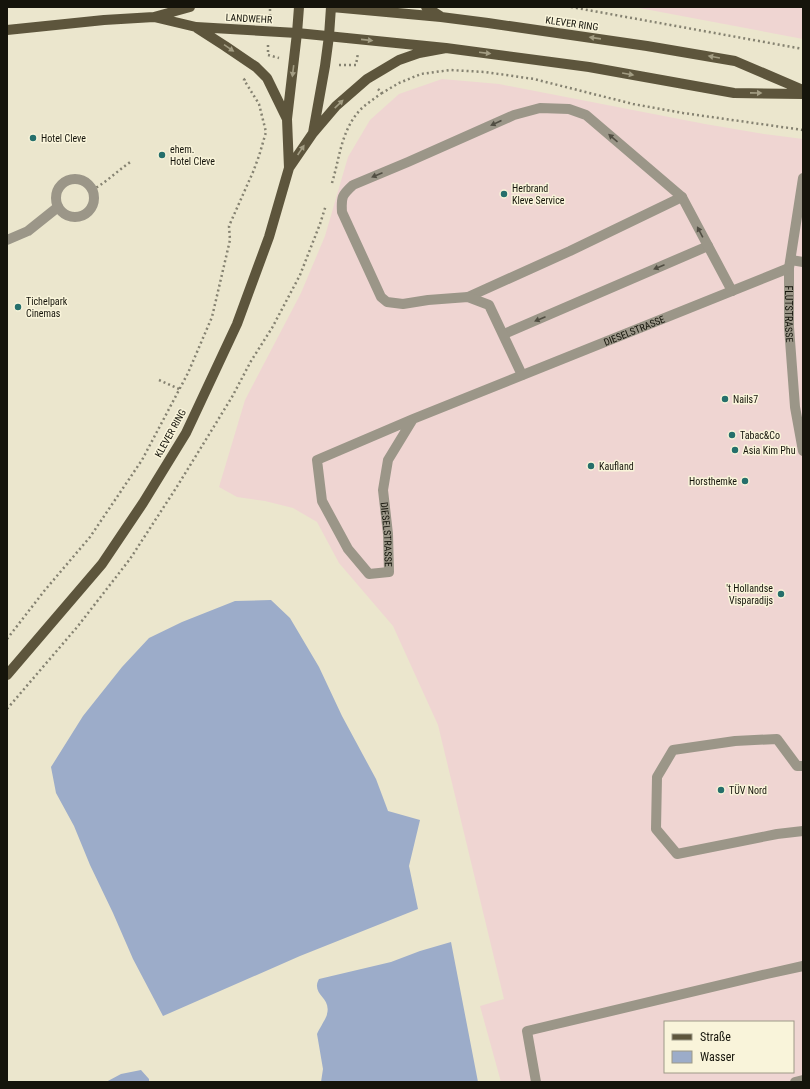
<svg xmlns="http://www.w3.org/2000/svg" width="810" height="1089" font-family="'Roboto Condensed',sans-serif">
<style>
.commercial{fill:#efd5d2;fill-rule:evenodd}
.water{fill:#9cacc9}
.lines{fill:none;stroke-linecap:round;stroke-linejoin:round}
.path{stroke:#858271;stroke-width:2.5;stroke-dasharray:2 3;stroke-linecap:butt}
.minor{stroke:#9b9688;stroke-width:10}
.major{stroke:#5d553c;stroke-width:10}
.oneway{fill:#a39d83}
.oneway2{fill:#514e43}
.poi-dot{fill:#256f6b;stroke:#f9f4da;stroke-width:1.5}
.labels{text-anchor:middle;stroke-width:3;stroke-linejoin:round;paint-order:stroke}
.street-label{font-size:10px;fill:#15140b;stroke:#f9f4da}
.poi-label{font-size:10px;fill:#15140b;stroke:#f9f4da;text-anchor:start}
</style>
<rect width="100%" height="100%" fill="#ebe6cd"/>
<!-- commercial -->
<path class="commercial" d="M634 7H803V39Z
M442 79 499 84 705 124 764 134 803 139V1082H501L480 1006 504 999 438 725 393 626 339 563 317 522 293 508 265 501 237 497 219 487 245 400 301 293 325 236 348 157 370 120 399 94ZM665 1022H793V1072H665Z"/>
<!-- water -->
<path class="water" d="M271 600 290 618 319 667 342 716 376 779 388 811 420 820 409 866 418 909 300 956 163 1016 133 959 113 913 90 865 74 826 56 793 51 767 83 716 122 667 149 638 182 622 235 601Z
M451 942 478 1082H321L323 1069 317 1034C319 1029 327 1017 327 1014 331 999 316 996 317 985 317 983 318 981 319 979L391 962 420 951Z
M141 1070 149 1079V1082H106L121 1074Z"/>
<g class="lines">
<!-- path -->
<path class="path" d="M571 7 803 49
M270 16V7
M268 45V55L279 58
M339 65H356L358 53
M378 89 382 93 399 83 421 74 450 70 485 72 534 79 633 104 683 113 803 130
M332 183C340 157 341 129 362 108 368 103 375 98 382 93
M92 190C107 182 118 170 132 161
M159 380 179 389
M7 639 45 590 90 537 142 460 188 373 212 317 230 240 229 226 253 172 259 156 266 132 259 104 244 80 246 78
M7 709 78 626 130 559 178 485 232 397 251 361 272 328 300 275 320 224 326 205"/>
<!-- minor -->
<g class="minor">
<path id="s1" d="M803 178 789 268V327L795 407 803 451"/>
<circle cx="75" cy="198" r="19"/>
<path d="M7 240 28 231 58 207"/>
<path d="M791 260 803 262"/>
<path d="M468 297 570 251 682 197"/>
<path d="M504 334 708 246"/>
<path d="M522 375 489 305 468 297 428 300 403 304 387 302 381 297 342 212C341 197 342 195 353 185L408 162 514 115 540 108 569 109 586 115 682 197 732 291"/>
<path id="s2" d="M413 419 388 460 383 490 388 534 389 572 369 574 348 549 322 501 317 460 413 419 789 268"/>
<path d="M803 766H797L777 739 735 741 673 750 657 777 656 829 677 854 777 834 803 831"/>
<path d="M536 1082 527 1031 767 974 803 966"/>
<path d="M795 1082 803 1080"/>
</g>
<!-- major -->
<path class="major" d="M332 7 441 17 488 23 647 46 735 61 803 90
M426 7 440 16
M154 17 196 27 297 33 446 48 589 67 734 93 803 94
M197 28 225 46 256 67 267 78 287 119
M7 30 104 20 154 17 190 7
M313 133 325 66 329 36 331 7
M289 168 287 119 297 33 299 7
M7 675 102 564 143 503 186 433 237 324 269 237 289 168 313 133 336 106 367 79 399 60 419 53 446 48"/>
</g>
<!-- one-way arrows -->
<defs><path id="oneway-solid" d="M-6-.8H1V-3.2L6.5 0L1 3.2V.8H-6Z"/></defs>
<g class="oneway">
<use href="#oneway-solid" transform="translate(595 38) rotate(-172)"/>
<use href="#oneway-solid" transform="translate(367 40) rotate(6)"/>
<use href="#oneway-solid" transform="translate(229 48) rotate(34)"/>
<use href="#oneway-solid" transform="translate(485 53) rotate(7)"/>
<use href="#oneway-solid" transform="translate(714 57) rotate(-170)"/>
<use href="#oneway-solid" transform="translate(293 71) rotate(97)"/>
<use href="#oneway-solid" transform="translate(628 74) rotate(10)"/>
<use href="#oneway-solid" transform="translate(756 93) rotate(1)"/>
<use href="#oneway-solid" transform="translate(339 104) rotate(-44)"/>
<use href="#oneway-solid" transform="translate(301 150) rotate(-56)"/>
</g>
<g class="oneway2">
<use href="#oneway-solid" transform="translate(496 123) rotate(156)"/>
<use href="#oneway-solid" transform="translate(613 138) rotate(-139)"/>
<use href="#oneway-solid" transform="translate(377 175) rotate(157)"/>
<use href="#oneway-solid" transform="translate(700 232) rotate(-118)"/>
<use href="#oneway-solid" transform="translate(659 267) rotate(157)"/>
<use href="#oneway-solid" transform="translate(540 319) rotate(157)"/>
</g>
<!-- markers -->
<g class="poi-dot">
<circle cx="33" cy="138" r="4"/>
<circle cx="162" cy="155" r="4"/>
<circle cx="504" cy="194" r="4"/>
<circle cx="18" cy="307" r="4"/>
<circle cx="725" cy="399" r="4"/>
<circle cx="732" cy="435" r="4"/>
<circle cx="735" cy="450" r="4"/>
<circle cx="591" cy="466" r="4"/>
<circle cx="745" cy="481" r="4"/>
<circle cx="781" cy="594" r="4"/>
<circle cx="721" cy="790" r="4"/>
</g>
<g class="labels">
<!-- street labels -->
<g class="street-label">
<text transform="translate(249 18) rotate(3)" y="4">LANDWEHR</text>
<text transform="translate(572 23) rotate(8)" y="4">KLEVER RING</text>
<text dy="4" stroke="none"><textPath href="#s1" startOffset="137">FLUTSTRASSE</textPath></text>
<text dy="4" stroke="none"><textPath href="#s2" startOffset="652">DIESELSTRASSE</textPath></text>
<text transform="translate(170 433) rotate(-61)" y="4">KLEVER RING</text>
<text dy="4" stroke="none"><textPath href="#s2" startOffset="123">DIESELSTRASSE</textPath></text>
</g>
<!-- poi labels -->
<g class="poi-label">
<text x="41" y="142">Hotel Cleve</text>
<text x="170" y="153">ehem.<tspan x="170" dy="12">Hotel Cleve</tspan></text>
<text x="512" y="192">Herbrand<tspan x="512" dy="12">Kleve Service</tspan></text>
<text x="26" y="305">Tichelpark<tspan x="26" dy="12">Cinemas</tspan></text>
<text x="733" y="403">Nails7</text>
<text x="740" y="439">Tabac&amp;Co</text>
<text x="743" y="454">Asia Kim Phu</text>
<text x="599" y="470">Kaufland</text>
<text x="737" y="485" text-anchor="end">Horsthemke</text>
<text x="773" y="592" text-anchor="end">'t Hollandse<tspan x="773" dy="12">Visparadijs</tspan></text>
<text x="729" y="794">TÜV Nord</text>
</g>
</g>
<!-- border -->
<rect width="810" height="1089" fill="none" stroke="#15140b" stroke-width="16"/>
<!-- legend -->
<rect x="664" y="1021" width="130" height="52" fill="#f9f4da" stroke="#9e9a87"/>
<rect x="672" y="1034" width="20" height="6" fill="#5d553c" stroke="#9e9a87"/>
<text x="700" y="1041" font-size="12" fill="#15140b">Straße</text>
<rect x="672" y="1051" width="20" height="12" fill="#9cacc9" stroke="#9e9a87"/>
<text x="700" y="1061" font-size="12" fill="#15140b">Wasser</text>
</svg>
